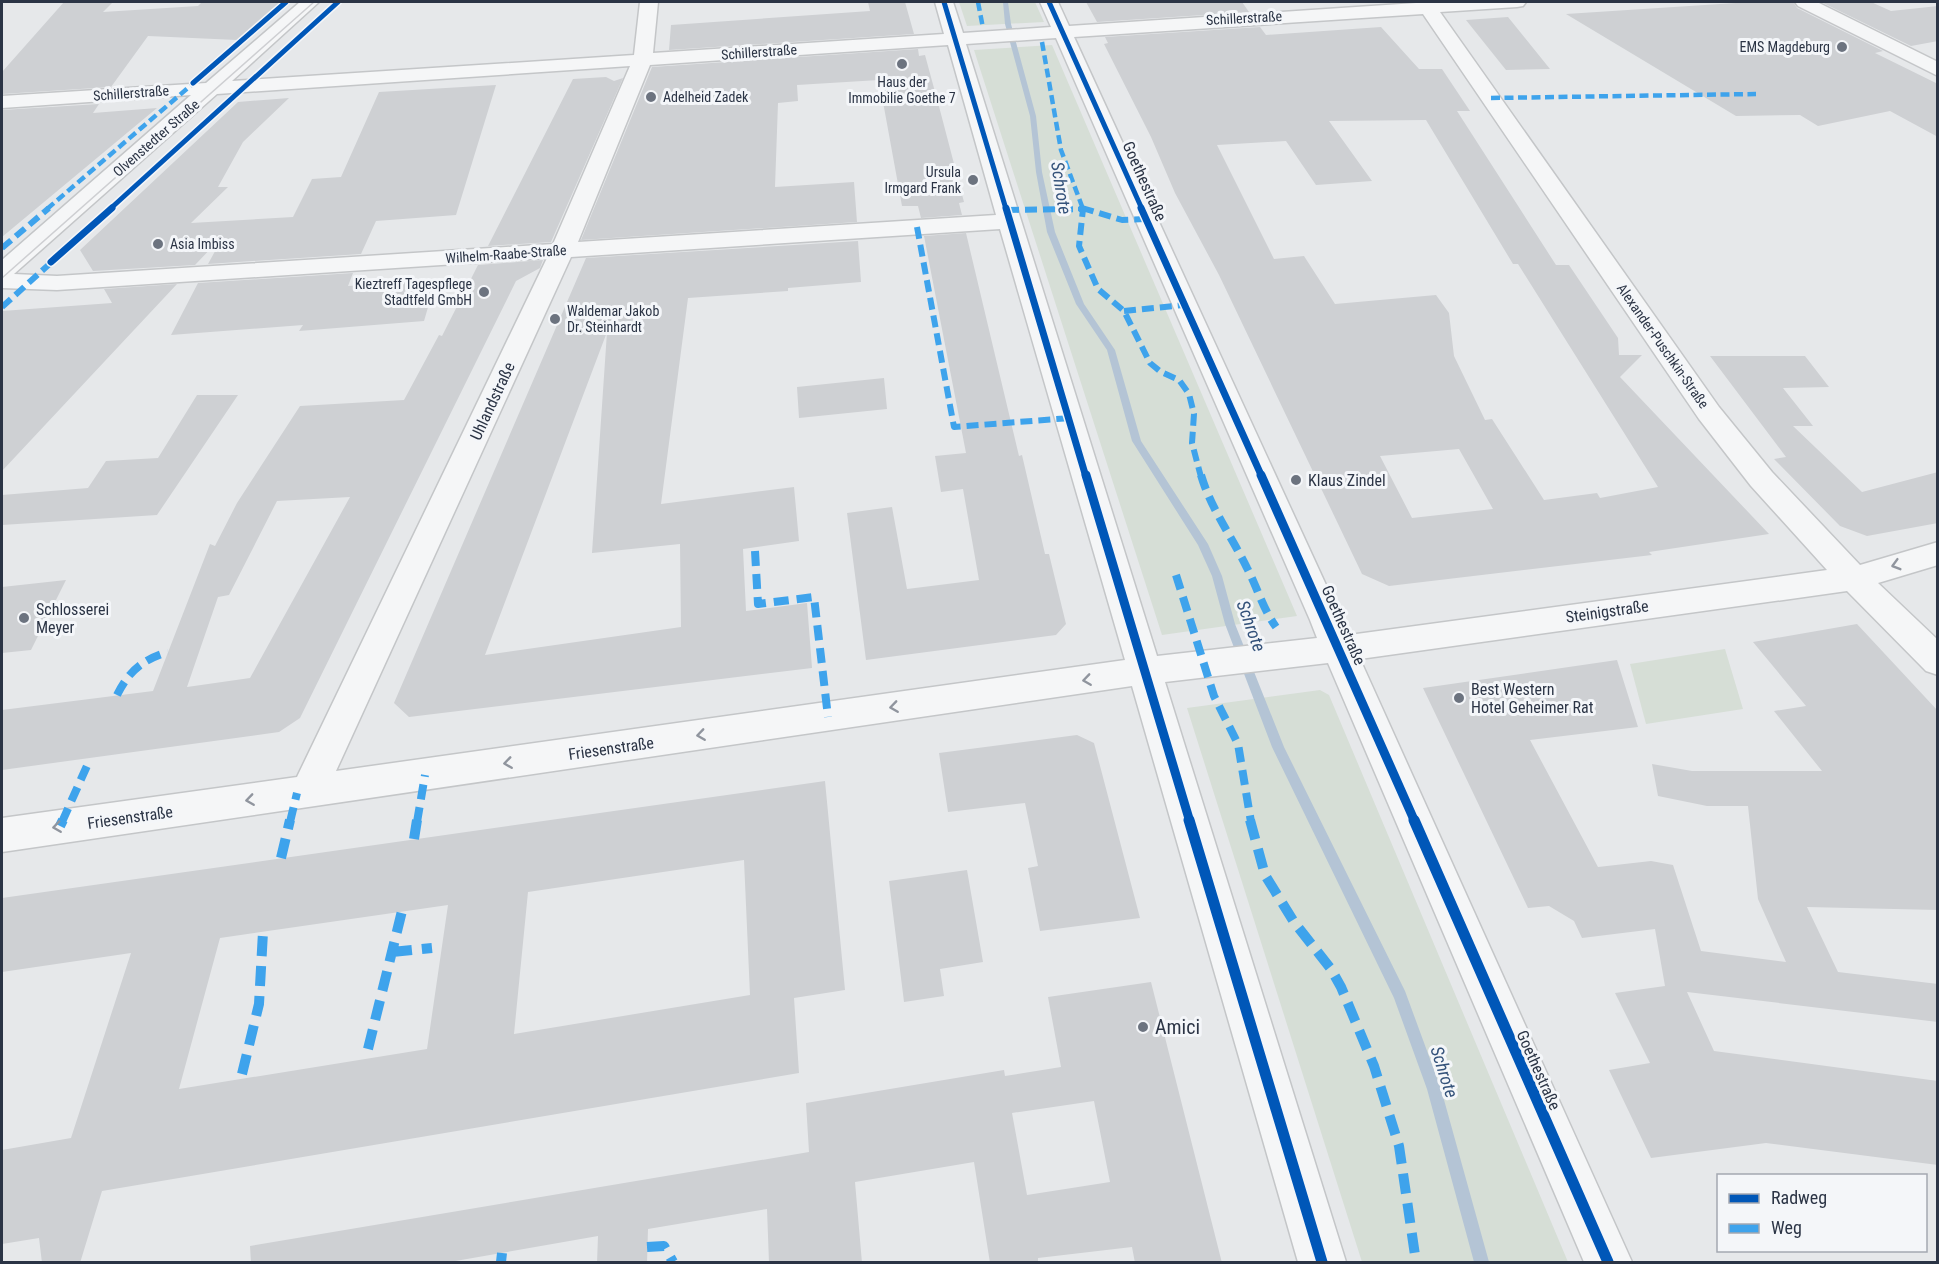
<svg xmlns="http://www.w3.org/2000/svg" width="1939" height="1264" font-family="'Roboto Condensed',sans-serif">
<style>
.green{fill:#d6ded6}
.lines{fill:none;stroke-linecap:round;stroke-linejoin:round}
.stream{fill:#b4c4d5;fill-rule:evenodd}
.building{fill:#ced0d3;fill-rule:evenodd}
.minor-casing{stroke:#c4c6c8;stroke-width:3}
.minor{fill:#f5f6f7;fill-rule:evenodd}
.tram{stroke:#cecfd2;stroke-width:1.5}
.quiet-far3{stroke:#3ea3ec;stroke-width:4.5;stroke-dasharray:9 4.5;stroke-linecap:butt}
.quiet-far2{stroke:#3ea3ec;stroke-width:6;stroke-dasharray:12 6;stroke-linecap:butt}
.quiet-far1{stroke:#3ea3ec;stroke-width:8;stroke-dasharray:15 8;stroke-linecap:butt}
.quiet{stroke:#3ea3ec;stroke-width:10;stroke-dasharray:20 10;stroke-linecap:butt}
.cycleway-far3-casing{stroke:#f4f6f9;stroke-width:8}
.cycleway-far2-casing{stroke:#f4f6f9;stroke-width:10}
.cycleway-far1-casing{stroke:#f4f6f9;stroke-width:13}
.cycleway-casing{stroke:#f4f6f9;stroke-width:15}
.cycleway-far3{stroke:#0057b8;stroke-width:5}
.cycleway-far2{stroke:#0057b8;stroke-width:7}
.cycleway-far1{stroke:#0057b8;stroke-width:9}
.cycleway{stroke:#0057b8;stroke-width:11}
.oneway{stroke:#90959e}
.poi-dot{fill:#6c737f;stroke:#f4f6f9;stroke-width:2}
.labels{text-anchor:middle;stroke-width:6;stroke-linejoin:round;paint-order:stroke}
.far-street-label{font-size:14px;fill:#2b3445;stroke:#f4f6f9}
.far-poi-label{font-size:14px;fill:#2b3445;stroke:#f4f6f9;text-anchor:end}
.street-label{font-size:16px;fill:#2b3445;stroke:#f4f6f9}
.poi-label{font-size:16px;fill:#2b3445;stroke:#f4f6f9;text-anchor:start}
.water-label{font-size:18px;font-style:italic;fill:#34527a;stroke:#f4f6f9}
.near-poi-label{font-size:20px;fill:#2b3445;stroke:#f4f6f9;text-anchor:start}
</style>
<rect width="100%" height="100%" fill="#e6e8ea"/>
<!-- green -->
<path class="green" d="M959 2H1035L1044 22 967 26Z
M1052 45 1297 616 1162 635 974 50Z
M1725 649 1743 709 1646 724 1630 664Z
M1320 690 1329 695 1568 1262H1362L1187 708Z"/>
<g class="lines">
<!-- stream -->
<path class="stream" d="M1003 2H1008L1011 24 1036 116 1042 172 1055 232 1084 304 1115 350 1141 441 1208 544 1222 576 1235 624 1284 747 1405 991 1441 1089 1489 1262H1474L1427 1089 1394 998 1272 747 1225 624 1212 576 1198 545 1132 441 1107 350 1076 304 1047 232 1036 172 1030 116 1005 24Z"/>
</g>
<!-- building -->
<path class="building" d="M64 2H113L103 12 198 6 202 2H283L237 40 148 36 111 87 2 94V72Z
M868 2H905L914 34 669 50 671 25 870 11Z
M1086 2H1242L1249 12 1097 22Z
M1751 2H1793L1797 8 1883 51 1875 53 1938 84V137L1890 111 1818 126 1800 115 1736 116 1566 14Z
M1821 2H1871L1891 11 1938 6V41L1911 46Z
M1508 17 1550 69 1506 70 1466 20Z
M1260 27 1266 35 1381 27 1419 69H1442L1470 111H1457L1556 265H1569L1618 338 1619 355H1642L1620 377 1769 534 1649 552 1652 555 1389 586 1362 574 1219 275 1175 193 1151 137 1104 44 1108 43 1105 37ZM1426 120 1513 264H1518L1658 487 1600 498 1597 493 1544 500 1492 419 1485 420 1454 356 1449 313 1436 295 1335 304 1304 256 1274 259 1217 145 1286 141 1316 185 1372 181 1329 121ZM1459 449 1493 509 1412 518 1380 456Z
M918 49 919 56 925 55 941 114 964 202 959 203 962 215 921 218 918 206H902L879 80 797 85 798 101 778 103 775 187 854 182 857 222 581 240 652 67Z
M606 77 614 81 623 78 551 242 488 246 573 79Z
M496 85 456 215 376 221 361 254 208 264 219 244 216 243 195 265 93 271 80 250 238 102 289 98 243 142 218 187H228L191 223 293 217 312 179 341 177 379 92Z
M99 104 93 113 157 108 2 237V110Z
M966 233 1019 456 1022 455 1045 554H1049L1066 624 1056 635 866 660 847 513 892 507 907 589 979 580 963 489 941 492 935 456 966 453 924 236Z
M858 241 861 282 788 288V291L688 298 661 504 794 487 799 541 743 549 746 611 807 603 812 668 409 717 394 703 586 258ZM607 332 592 553 680 544 681 627 485 655Z
M543 260 540 268 516 281 300 718 279 732 2 770V710L153 691 210 544 215 546 237 503 300 406 404 400 439 335 442 336 478 265ZM350 497 250 678 187 687 218 597 229 595 277 501Z
M353 273 348 286 436 280 424 321 299 331 303 325 171 335 198 283Z
M177 284 163 299 2 471V311L112 303 104 289Z
M1710 356H1805L1829 387 1783 388 1813 426H1793L1862 492 1938 472V523L1867 536 1840 526 1774 459 1786 457Z
M884 378 887 409 799 418 797 387Z
M197 395H238L157 515 2 525V495L88 488 106 461 158 458Z
M66 580 31 650 2 653V587Z
M1857 624 1938 711V910L1807 907 1838 972 1938 984V1022L1687 992 1714 1051 1938 1081V1165L1766 1143 1651 1158 1609 1070 1650 1063 1615 993 1665 986 1655 929 1582 938 1574 921 1549 906 1528 908 1423 688 1617 660 1638 727 1530 740 1598 867 1651 861 1673 865 1701 951 1786 962 1758 899 1748 806H1707L1658 796 1652 764 1692 771H1822L1774 711 1806 706 1753 642Z
M1077 735 1094 743 1140 918 1040 931 1028 868 1038 866 1025 803 948 812 939 753Z
M825 781 845 990 794 998 799 1073 102 1191 80 1263H42L39 1238 2 1244V1150L71 1138 131 953 2 972V898ZM744 860 750 995 514 1034 528 892ZM448 905 427 1049 179 1089 220 938Z
M967 870 983 962 940 969 944 996 904 1002 889 881Z
M1151 982 1222 1263H1135L1132 1247 1038 1258V1263H990L974 1162 855 1182 862 1263H769L767 1209 648 1229 647 1263H597L598 1236 444 1263H251L250 1246 809 1152 806 1103 1004 1070 1005 1076 1061 1067 1048 997ZM1094 1101 1110 1182 1027 1195 1012 1113Z"/>
<g class="lines">
<defs>
<path id="minor" d="M300 2H319L232 81 634 55 640 2H658L653 53 944 34 935 2H953L963 33 1051 27 1040 2H1058L1069 26 1416 3 1415 2H1526L1523 6 1517 7 1440 12 1719 407 1772 472 1860 565 1938 542V565L1878 583 1938 640V675L1926 671 1847 591 1360 659 1632 1262H1584L1328 663 1165 682 1346 1262H1298L1132 686 2 852V818L297 777 547 258 57 290 2 288V260L191 95 2 108V96L206 83ZM1423 14 1699 419 1751 486 1827 570 1349 635 1074 37ZM1056 38 1310 620 1317 638 1157 656 966 44ZM948 45 996 215 578 242 650 65ZM630 66 553 244 57 276 14 274 217 94ZM1000 229 1125 660 336 771 571 257Z
M1795 2H1817L1938 62V76L1798 6Z"/>
</defs>
<!-- minor casing -->
<use href="#minor" class="minor-casing"/>
<!-- minor -->
<use href="#minor" class="minor"/>
<!-- tram -->
<path class="tram" d="M2 278 314 2"/>
<!-- quiet-far3 -->
<path class="quiet-far3" d="M978 2 983 28
M1042 42 1061 150 1083 209
M1491 98 1756 94
M47 209 196 81
M1078 209H1083"/>
<!-- quiet-far2 -->
<path class="quiet-far2" d="M1082 208 1122 220 1145 219
M1007 210 1083 209 1079 246 1098 289 1124 311 1150 363 1161 372 1179 380 1189 394 1194 414 1192 443 1201 477
M917 227 954 427 1070 418
M2 248 49 208
M2 307 55 259
M1124 311 1184 305"/>
<!-- quiet-far1 -->
<path class="quiet-far1" d="M1201 475C1211 509 1232 537 1247 568 1257 587 1263 609 1276 627
M755 551 758 604 814 597 828 717
M1176 575 1214 696 1238 744 1251 822
M117 695C129 671 142 660 168 652
M62 822 90 759
M290 822 297 793
M417 822 425 775"/>
<!-- quiet -->
<path class="quiet" d="M1250 820 1265 875 1294 922 1331 969 1341 987 1374 1066 1399 1146 1416 1262
M60 826 63 820
M414 839 417 820
M281 858 290 820
M392 952 432 948
M368 1049 402 911
M242 1074 259 1004 263 932
M647 1247 664 1246 673 1262
M501 1262 502 1253"/>
<defs>
<path id="cycleway-far3" d="M944 2 1006 209
M1049 2 1142 209
M193 83 286 2
M110 209 338 2"/>
<path id="cycleway-far2" d="M1006 208 1086 477
M1141 208 1262 477
M51 262 112 208"/>
<path id="cycleway-far1" d="M1086 475 1190 822
M1261 475 1415 822"/>
<path id="cycleway" d="M1189 820 1322 1262
M1414 820 1608 1262"/>
</defs>
<!-- cycleway-far3 casing -->
<use href="#cycleway-far3" class="cycleway-far3-casing"/>
<!-- cycleway-far2 casing -->
<use href="#cycleway-far2" class="cycleway-far2-casing"/>
<!-- cycleway-far1 casing -->
<use href="#cycleway-far1" class="cycleway-far1-casing"/>
<!-- cycleway casing -->
<use href="#cycleway" class="cycleway-casing"/>
<!-- cycleway-far3 -->
<use href="#cycleway-far3" class="cycleway-far3"/>
<!-- cycleway-far2 -->
<use href="#cycleway-far2" class="cycleway-far2"/>
<!-- cycleway-far1 -->
<use href="#cycleway-far1" class="cycleway-far1"/>
<!-- cycleway -->
<use href="#cycleway" class="cycleway"/>
</g>
<!-- one-way arrows -->
<defs><path id="oneway-chevron" d="M-2-3.5L2.5 0L-2 3.5" fill="none" stroke-width="1.6" stroke-linecap="round" stroke-linejoin="round" transform="scale(1.5)"/></defs>
<g class="oneway">
<use href="#oneway-chevron" transform="translate(1896 565) rotate(164)"/>
<use href="#oneway-chevron" transform="translate(1087 680) rotate(172)"/>
<use href="#oneway-chevron" transform="translate(894 707) rotate(172)"/>
<use href="#oneway-chevron" transform="translate(701 735) rotate(172)"/>
<use href="#oneway-chevron" transform="translate(508 763) rotate(172)"/>
<use href="#oneway-chevron" transform="translate(250 800) rotate(172)"/>
<use href="#oneway-chevron" transform="translate(57 827) rotate(172)"/>
</g>
<!-- markers -->
<g class="poi-dot">
<circle cx="1842" cy="47" r="6"/>
<circle cx="902" cy="64" r="6"/>
<circle cx="651" cy="97" r="6"/>
<circle cx="973" cy="180" r="6"/>
<circle cx="158" cy="244" r="6"/>
<circle cx="484" cy="292" r="6"/>
<circle cx="555" cy="319" r="6"/>
<circle cx="1296" cy="480" r="6"/>
<circle cx="24" cy="618" r="6"/>
<circle cx="1459" cy="698" r="6"/>
<circle cx="1143" cy="1027" r="6"/>
</g>
<g class="labels">
<!-- far-street labels -->
<g class="far-street-label">
<text transform="translate(1244 18) rotate(-3)" y="5">Schillerstraße</text>
<text transform="translate(759 52) rotate(-4)" y="5">Schillerstraße</text>
<text transform="translate(131 93) rotate(-4)" y="5">Schillerstraße</text>
<text transform="translate(156 138) rotate(-41)" y="5">Olvenstedter Straße</text>
<text transform="translate(506 254) rotate(-4)" y="5">Wilhelm-Raabe-Straße</text>
<text transform="translate(1663 346) rotate(55)" y="5">Alexander-Puschkin-Straße</text>
</g>
<!-- far-poi labels -->
<g class="far-poi-label">
<text x="1830" y="52">EMS Magdeburg</text>
<text x="902" y="87" text-anchor="middle">Haus der<tspan x="902" dy="16">Immobilie Goethe 7</tspan></text>
<text x="663" y="102" text-anchor="start">Adelheid Zadek</text>
<text x="961" y="177">Ursula<tspan x="961" dy="16">Irmgard Frank</tspan></text>
<text x="170" y="249" text-anchor="start">Asia Imbiss</text>
<text x="472" y="289">Kieztreff Tagespflege<tspan x="472" dy="16">Stadtfeld GmbH</tspan></text>
<text x="567" y="316" text-anchor="start">Waldemar Jakob<tspan x="567" dy="16">Dr. Steinhardt</tspan></text>
</g>
<!-- street labels -->
<g class="street-label">
<text transform="translate(1145 181) rotate(66)" y="6">Goethestraße</text>
<text transform="translate(492 401) rotate(-65)" y="6">Uhlandstraße</text>
<text transform="translate(1607 611) rotate(-8)" y="6">Steinigstraße</text>
<text transform="translate(1344 625) rotate(66)" y="6">Goethestraße</text>
<text transform="translate(611 748) rotate(-8)" y="6">Friesenstraße</text>
<text transform="translate(130 817) rotate(-8)" y="6">Friesenstraße</text>
<text transform="translate(1539 1070) rotate(66)" y="6">Goethestraße</text>
</g>
<!-- poi labels -->
<g class="poi-label">
<text x="1308" y="486">Klaus Zindel</text>
<text x="36" y="615">Schlosserei<tspan x="36" dy="18">Meyer</tspan></text>
<text x="1471" y="695">Best Western<tspan x="1471" dy="18">Hotel Geheimer Rat</tspan></text>
</g>
<!-- water labels -->
<g class="water-label">
<text transform="translate(1061 188) rotate(81)" y="6">Schrote</text>
<text transform="translate(1251 626) rotate(70)" y="6">Schrote</text>
<text transform="translate(1444 1072) rotate(72)" y="6">Schrote</text>
</g>
<!-- near-poi labels -->
<g class="near-poi-label">
<text x="1155" y="1034">Amici</text>
</g>
</g>
<!-- border -->
<rect width="1939" height="1264" fill="none" stroke="#2b3445" stroke-width="6"/>
<!-- legend -->
<rect x="1717" y="1174" width="210" height="78" fill="#f4f6f9" stroke="#a4a8b1" stroke-width="1.5"/>
<rect x="1729" y="1194" width="30" height="9" fill="#0057b8" stroke="#a4a8b1" stroke-width="1.5"/>
<text x="1771" y="1204" font-size="18" fill="#2b3445">Radweg</text>
<rect x="1729" y="1224" width="30" height="9" fill="#3ea3ec" stroke="#a4a8b1" stroke-width="1.5"/>
<text x="1771" y="1234" font-size="18" fill="#2b3445">Weg</text>
</svg>
